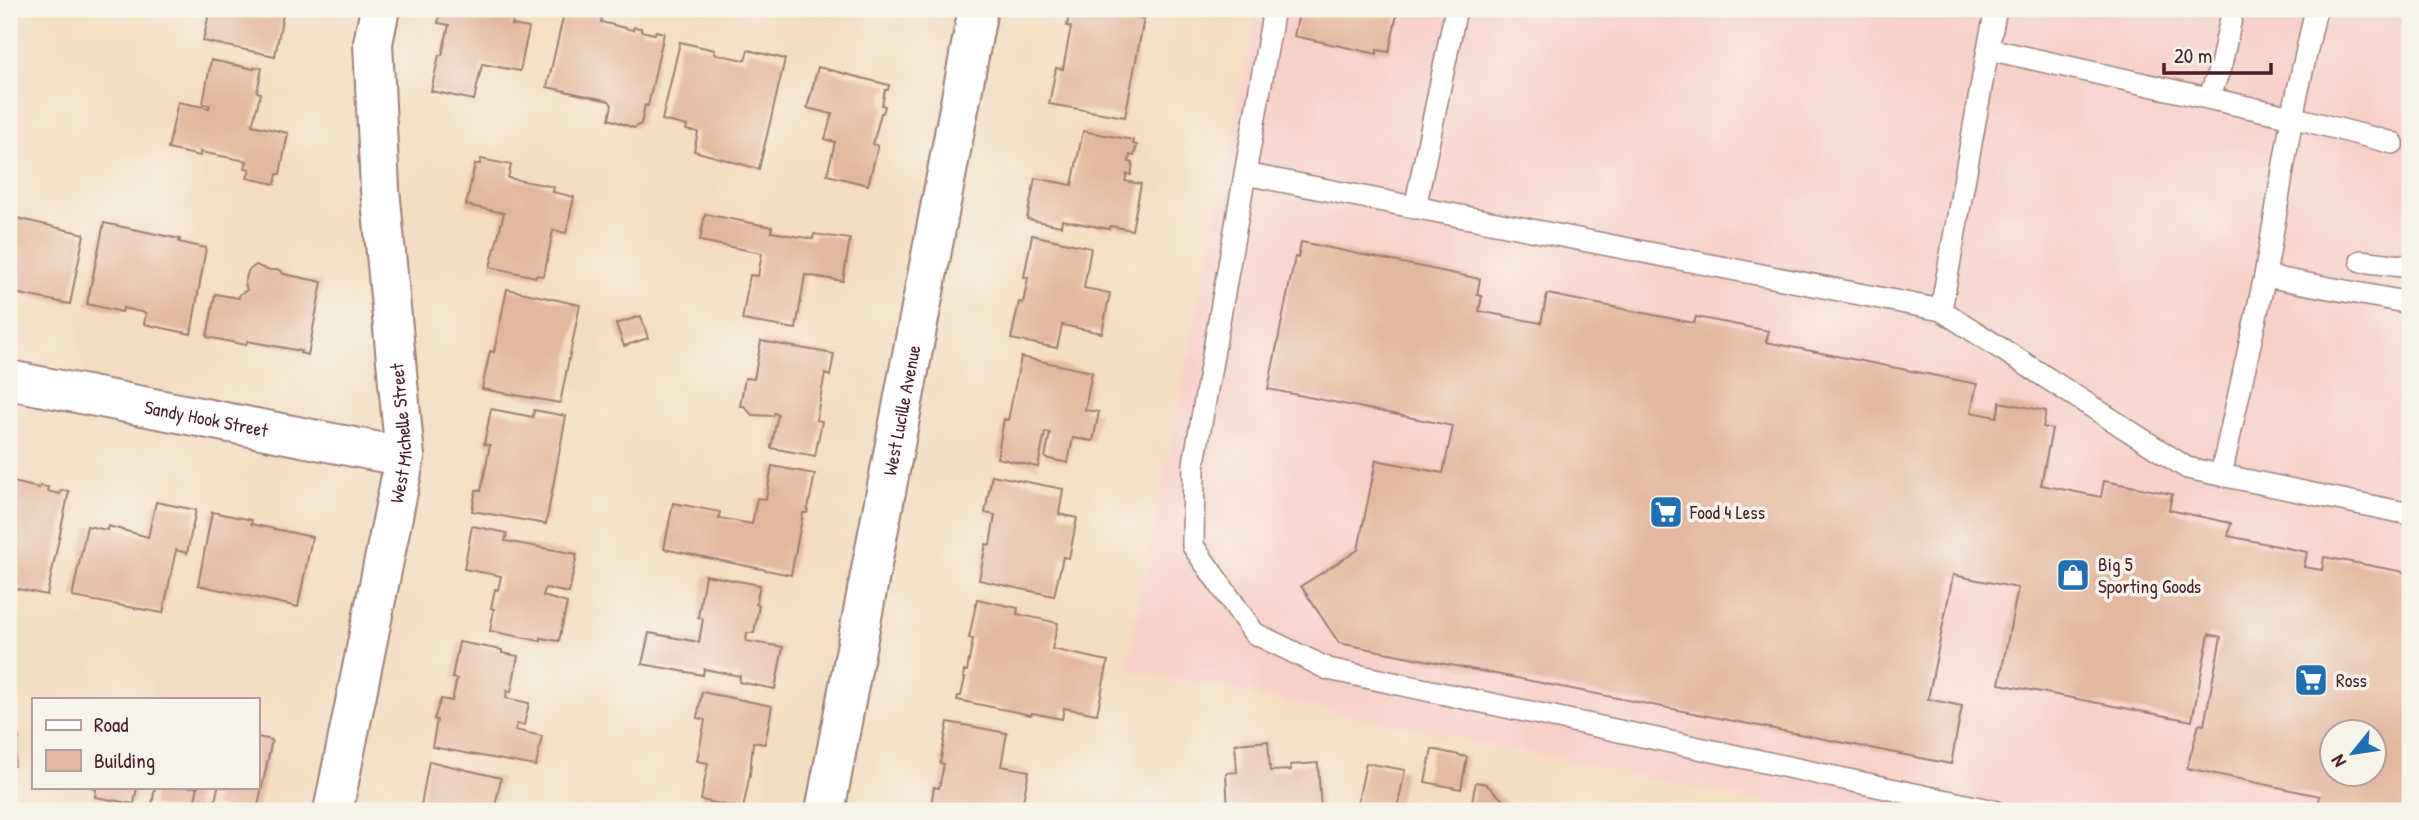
<svg xmlns="http://www.w3.org/2000/svg" width="2419" height="820" font-family="'Patrick Hand',sans-serif">
<style>
.built{fill:#f7d0c9;fill-rule:evenodd}
.building{fill:#e3b79f;fill-rule:evenodd}
.lines{fill:none;stroke-linecap:round;stroke-linejoin:round}
.service-casing{stroke:#9e7e76;stroke-width:24}
.minor-casing{stroke:#9e7e76;stroke-width:42}
.service{stroke:#fff;stroke-width:21}
.minor{stroke:#fff;stroke-width:38}
.labels{text-anchor:middle;stroke-width:7;stroke-linejoin:round;paint-order:stroke}
.street-label{font-size:19px;fill:#4a1f2b;stroke:#f7f3e8}
.poi-label{font-size:19px;fill:#4a1f2b;stroke:#f7f3e8;text-anchor:start}
</style>
<rect width="100%" height="100%" fill="#f7f3e8"/>
<filter id="ink" filterUnits="userSpaceOnUse"><feTurbulence type="fractalNoise" baseFrequency=".0143" numOctaves="2"/><feDisplacementMap in="SourceGraphic" scale="14" xChannelSelector="R" yChannelSelector="G"/><feConvolveMatrix kernelMatrix="1 2 1 2 8 2 1 2 1" color-interpolation-filters="sRGB"/></filter>
<filter id="wash" filterUnits="userSpaceOnUse"><feTurbulence type="fractalNoise" baseFrequency=".00686" numOctaves="4" result="noise"/><feDisplacementMap in="SourceGraphic" scale="28" xChannelSelector="R" yChannelSelector="G"/><feGaussianBlur stdDeviation="1.57" result="paint"/><feColorMatrix in="noise" values="0 0 0 0 0 0 0 0 0 0 0 0 0 0 0 0 0 1.4 0 .05"/><feComposite in="paint" operator="in"/></filter>
<g filter="url(#wash)">
<rect width="100%" height="100%" fill="#f3ddc0"/>
<!-- built -->
<path class="built" d="M1257 9H2410V811H1808L1127 668ZM2332 732H2374V774H2332Z"/>
<g id="blocks">
<!-- building -->
<path class="building" d="M210 9H284L275 56 203 41Z
M441 9H515L512 25 529 28 520 71 482 64 474 100 431 91 439 55H442L449 25 438 23Z
M565 9 602 18 601 22 633 30 634 27 641 28V31L655 34 656 31 664 33 648 106 645 105 641 124 637 126 634 128 609 119 612 105 609 101 547 87Z
M1070 9 1109 11V9H1114L1120 10V14L1144 19 1125 117 1049 104 1056 68 1063 69 1071 27 1067 26Z
M1300 9H1398L1389 52 1377 50V54L1294 36Z
M680 42 715 50 714 54 745 60 748 50 785 59 759 169 694 151 698 132 686 130 687 126 662 120Z
M9 59 16 60 10 92H9Z
M211 60 254 69 255 67 262 68 257 92 261 93 252 125 288 133 280 174H277L275 184 247 178 250 169 245 168 247 161 200 152V156L168 149 178 102 209 108 210 105 203 104Z
M818 67 889 85 888 90H885L882 105 885 106 883 113H881L873 144 878 146 868 185 827 175 835 142 825 139 832 114 807 108Z
M1083 131 1133 140V144L1137 145 1134 156 1130 155 1129 162 1133 163 1131 175 1127 174 1125 181 1141 184 1132 230 1110 226 1109 229 1062 220 1061 226 1027 219 1035 178 1072 185Z
M481 159 511 165 508 178 554 187 553 192 574 197 566 233 553 230 544 276 536 275V277L490 267 504 213 466 205 475 164H480Z
M705 214 772 227 771 232 813 239 814 234 850 239 843 281 805 275 796 329 742 320 750 275 758 276 762 253 700 241Z
M17 218 84 234 70 304 9 292V234L13 235Z
M104 223 180 239 179 242 206 248 191 334 144 324 146 313 123 308 122 312 87 304Z
M1032 235 1091 248 1084 288 1110 293 1102 333 1062 325 1057 348 1011 339 1019 302 1023 303 1028 278 1024 277Z
M1301 242 1480 279 1477 295 1482 296 1479 311 1541 323 1547 294 1694 323 1696 317 1769 331 1766 342 1977 384 1971 412 1997 417 2000 402 2046 411 2043 427 2052 429 2041 485 2101 497 2104 481 2172 494 2169 510 2231 523 2228 536 2307 552 2304 567 2322 570 2324 557 2410 573V811H2317L2320 796 2187 768 2199 724 2204 725 2221 637 2209 634 2192 721 1999 684 2018 588 1953 575 1928 699 1962 706 1951 764 1339 643 1301 586 1358 550 1376 460 1443 473 1453 426 1268 389 1295 257 1298 258ZM2332 732H2374V774H2332Z
M256 265 267 270H279L284 274 322 282 308 355 300 353 301 351 247 341 246 345 207 337 215 294 239 298 240 294 247 290 245 283 248 271Z
M507 289 580 305 560 403 482 389 490 351 494 352Z
M641 316 648 338 624 346 616 324Z
M761 341 834 354 830 376 825 374 816 420 822 421 815 456 771 448 778 414 774 413 773 416 752 415 744 406H740L745 378 754 379Z
M1021 357 1092 372 1085 410 1099 412 1093 441 1073 438 1068 463 1045 458 1050 433 1045 432 1038 467 997 458 1004 419 1008 420Z
M491 409 533 417 534 410 566 416 546 524 472 511 476 490 481 491 490 445 484 444Z
M772 466 815 474 807 513H803L791 575 664 549 673 503 720 512 719 518 752 524 757 498 766 499Z
M992 475 1063 489 1059 514 1077 518 1069 558 1063 557 1054 596 979 580 986 544 990 545 995 515 985 513Z
M9 481 39 488 40 486 48 487 47 491 60 494 61 490 69 491 47 595 9 587Z
M156 502 196 510 187 553 176 550 163 613 72 597 87 526 107 530 108 526 148 537Z
M212 512 252 520 251 524 312 537 298 607 198 585Z
M472 526 507 533 505 541 577 554 569 593 545 588 543 596 567 603 559 641 541 638V641L490 631 494 609 491 608 495 589 498 590 501 576 464 569Z
M705 575 760 585 756 604 759 605 754 633H747L746 641 783 647 775 689 739 682 740 676 704 669 703 675 642 664 649 633 699 642 703 619 698 617Z
M977 599 1018 608 1017 614 1058 623 1052 649 1108 661 1097 714 1064 708 1062 719 1032 713 1031 715 957 700 958 696H961L965 678H963L964 671H967L973 639 969 638Z
M459 642 502 650V653L518 656 511 692 507 691 506 698 529 703 524 725 517 724 515 730 542 736 536 766 432 747 437 720 434 719 441 699 452 701 457 679 452 678Z
M702 692 772 706 765 744 753 742 750 774 743 809 701 800 708 763 697 761 705 720 697 718Z
M948 722 1007 733 1001 766 1029 771 1021 811H930L934 787 939 788 944 764 940 763Z
M9 735 19 737 14 766H11L10 773Z
M257 737 272 740 257 811H241L214 806 218 787H257Z
M1268 741 1270 771 1291 770 1290 765 1318 763 1321 811H1228L1226 773 1237 772 1235 744Z
M1432 749 1467 757 1461 789 1425 782Z
M429 761 501 778 494 811H420Z
M1366 763 1405 770 1398 805 1411 807 1410 811H1356Z
M1476 782 1486 784 1515 811H1470Z
M91 787H137L134 804 95 797 96 789Z
M155 787H198L194 804 199 806 198 811H182L152 805Z"/>
</g>
</g>
<g filter="url(#ink)">
<use href="#blocks" fill-opacity="0" stroke="#9e7e76" stroke-width="2"/>
<g class="lines">
<defs>
<path id="service" d="M1274 9 1245 174 1941 310 1988 49
M1996 9 1988 49 2292 117 2316 9
M2209 98 2221 65 2233 9
M2393 143 2292 117 2265 276 2410 303
M1245 174 1194 463 1193 546 1254 633 1328 669 1994 811
M1415 208 1456 9
M2361 261 2410 267
M1941 310 2187 468 2410 514
M2221 475 2265 276"/>
<g id="minor">
<path id="s1" d="M9 380 405 457"/>
<path id="s2" d="M333 811 405 457 380 189 373 43 380 9"/>
<path id="s3" d="M825 811 978 9"/>
</g>
</defs>
<!-- service casing -->
<use href="#service" class="service-casing"/>
<!-- minor casing -->
<use href="#minor" class="minor-casing"/>
<!-- service -->
<use href="#service" class="service"/>
<!-- minor -->
<use href="#minor" class="minor"/>
</g>
</g>
<!-- icons -->
<defs>
<symbol id="supermarket-square" viewBox="-11 -11 22 22"><rect x="-9" y="-9" width="18" height="18" rx="4" fill="#1f6fb2" stroke="#f7f3e8"/><path d="M-6-5.5h2.5l.6 2H6L4.5 2H-2.5L-4.4-4H-6ZM-1.5 3.2a1.3 1.3 0 1 0 .1 0ZM3 3.2a1.3 1.3 0 1 0 .1 0Z" fill="#fff"/></symbol>
<symbol id="shop-square" viewBox="-11 -11 22 22"><rect x="-9" y="-9" width="18" height="18" rx="4" fill="#1f6fb2" stroke="#f7f3e8"/><path d="M-5-2.5h2.3a2.7 3.5 0 0 1 5.4 0H5L5.5 6h-11ZM-1.5-2.5h3a1.5 2.3 0 0 0-3 0Z" fill="#fff"/></symbol>
</defs>
<g fill-rule="evenodd">
<use href="#supermarket-square" x="1647" y="493" width="38" height="38"/>
<use href="#shop-square" x="2054" y="556" width="38" height="38"/>
<use href="#supermarket-square" x="2292" y="661" width="38" height="38"/>
</g>
<g class="labels">
<!-- street labels -->
<g class="street-label">
<text dy="7" stroke="none"><textPath href="#s3" startOffset="408">West Lucille Avenue</textPath></text>
<text dy="7" stroke="none"><textPath href="#s1" startOffset="201">Sandy Hook Street</textPath></text>
<text dy="7" stroke="none"><textPath href="#s2" startOffset="385">West Michelle Street</textPath></text>
</g>
<!-- poi labels -->
<g class="poi-label">
<text x="1690" y="519">Food 4 Less</text>
<text x="2098" y="571">Big 5<tspan x="2098" dy="22">Sporting Goods</tspan></text>
<text x="2336" y="687">Ross</text>
</g>
</g>
<!-- margin -->
<rect width="2419" height="820" fill="none" stroke="#f7f3e8" stroke-width="35"/>
<!-- legend -->
<rect x="32" y="698" width="228" height="91" fill="#f7f3e8" stroke="#b29e9c" stroke-width="2"/>
<rect x="46" y="720" width="35" height="10" fill="#ffffff" stroke="#b29e9c" stroke-width="2"/>
<text x="94" y="732" font-size="21" fill="#4a1f2b">Road</text>
<rect x="46" y="750" width="35" height="21" fill="#e3b79f" stroke="#b29e9c" stroke-width="2"/>
<text x="94" y="768" font-size="21" fill="#4a1f2b">Building</text>
<!-- north arrow -->
<g transform="translate(2353 753) rotate(240)"><circle r="33" fill="#f7f3e8" stroke="#b29e9c" stroke-width="2"/>
<path d="M0-5L12 26L0 18L-12 26Z" fill="#1f6fb2"/>
<text y="-10" font-size="19" font-weight="bold" text-anchor="middle" fill="#4a1f2b">N</text>
</g>
<!-- scale -->
<path d="M2164 63v10h107v-10" fill="none" stroke="#4a1f2b" stroke-width="3.5"/>
<text x="2174" y="63" font-size="21" fill="#4a1f2b" stroke="#f7f3e8" stroke-width="5" paint-order="stroke">20 m</text>
</svg>
